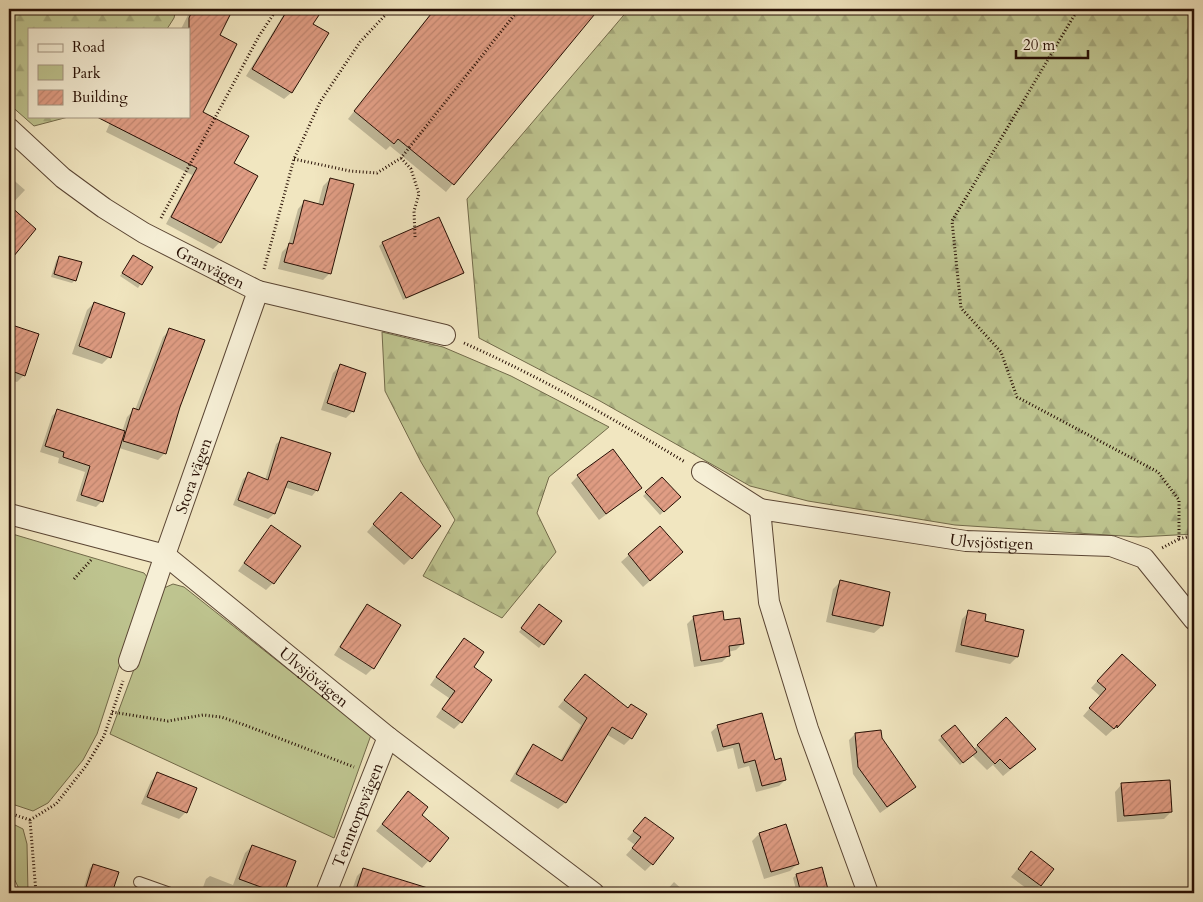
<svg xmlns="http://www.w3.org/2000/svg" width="1203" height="902" font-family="Cardo,serif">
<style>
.green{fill:#bec48f;stroke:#726a4a}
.forest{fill:url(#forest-firs);stroke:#726a4a}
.shadow{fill:#0003}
.building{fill:url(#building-hatch);stroke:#270f04}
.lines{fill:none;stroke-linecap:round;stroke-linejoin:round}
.lane-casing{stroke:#5a4533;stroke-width:12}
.street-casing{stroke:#5a4533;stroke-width:22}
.path{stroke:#270f04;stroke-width:3;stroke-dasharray:1 2.5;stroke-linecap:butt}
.lane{stroke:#f6efd6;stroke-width:10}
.street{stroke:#f6efd6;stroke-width:20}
.labels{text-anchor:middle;stroke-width:4;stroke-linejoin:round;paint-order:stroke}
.street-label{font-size:16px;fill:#270f04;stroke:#f6efd6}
</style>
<defs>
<pattern id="forest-firs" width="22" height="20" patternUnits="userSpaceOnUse" patternTransform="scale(1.25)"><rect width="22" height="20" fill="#bec48f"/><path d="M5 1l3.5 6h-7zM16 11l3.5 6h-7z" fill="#a3a77a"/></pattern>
<pattern id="building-hatch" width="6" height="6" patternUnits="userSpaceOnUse" patternTransform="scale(1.25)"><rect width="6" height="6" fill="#e09d84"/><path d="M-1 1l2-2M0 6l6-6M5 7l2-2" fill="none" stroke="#c08670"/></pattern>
</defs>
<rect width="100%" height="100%" fill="#f1e6c0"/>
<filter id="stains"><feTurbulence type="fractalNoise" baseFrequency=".004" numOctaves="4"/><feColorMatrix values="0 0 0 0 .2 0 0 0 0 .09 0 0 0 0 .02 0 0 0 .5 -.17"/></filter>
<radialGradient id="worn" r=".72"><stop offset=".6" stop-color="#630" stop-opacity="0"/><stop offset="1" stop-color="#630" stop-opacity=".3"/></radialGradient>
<!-- green -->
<path class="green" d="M9 533 144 573 148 578 97 734 83 760 48 803 33 811 9 803Z
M173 584 184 587 371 735 334 838 110 734 164 588Z
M9 822 23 829 27 844 28 893H21L9 868Z"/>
<!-- forest -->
<path class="forest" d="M9 9H176L174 18 167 29H29V116H72L34 126 9 104Z
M629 9H1194V534L1138 537 955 525 808 501 750 486 600 401 479 338 467 199Z
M382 332 443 347 511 376 609 427 549 477 537 513 556 552 502 618 423 576 455 520 421 462 385 391Z"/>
<!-- shadow -->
<path class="shadow" d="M191 9H232L218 36 201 112 232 164 257 176 220 242 213 249 166 224 192 175 106 132 113 116H189V29H181Z
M287 9H321L312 25 292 92 284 99 246 76Z
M434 9H597L446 192 390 146 386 150 348 119Z
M9 176 25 190 9 207 13 254 9 259Z
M330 179V273L323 280 278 269 282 252 288 246 298 209 305 201 318 205 323 186Z
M439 218 462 272 459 276 403 300 379 246 382 243Z
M133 256 151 268 138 288 120 276Z
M59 257 75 280 72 283 51 277 56 261Z
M94 303 109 357 102 364 72 354 87 310Z
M9 325 38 335 24 375 17 382 9 380Z
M170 330 179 407 165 453 158 460 119 448 102 501 96 507 76 501 85 472 58 463 59 458 40 452 52 416 58 410 122 432 127 417 134 410H135L163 337Z
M340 366 353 411 346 418 321 410 333 373Z
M282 439 317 490 312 496 284 487 274 514 268 519 233 505 243 479 249 474 265 480 276 444Z
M578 476 633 494 599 520 571 483Z
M662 478 679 497 660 515 643 496Z
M394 500 411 558 404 565 367 532Z
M271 527 273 583 266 590 238 571 264 534Z
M660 527 675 559 643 587 621 562Z
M840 582 889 592 882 626 874 633 826 622 833 589Z
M367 606 373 668 366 675 334 655 360 613Z
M536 609 560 621 539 648 519 632Z
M969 612 983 622 1017 657 1010 664 955 652 962 619Z
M694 617 723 622 743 643 736 650 728 652 729 655 722 662 694 667 687 624Z
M464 640 472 667 461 722 454 729 436 717 449 698 430 685 457 647Z
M1115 662 1155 685 1116 727 1106 736 1083 716 1100 696 1091 688Z
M585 675 631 738 624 745 606 734 565 803 558 809 510 781 527 752 534 745 560 761 581 725 558 707Z
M1006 719 1027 756 1003 776 993 765 987 770 972 755 960 765 938 740 955 726 974 749Z
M718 726 774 761 785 780 779 786 756 792 749 766 738 769 733 748 717 752 711 732Z
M855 734 880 738 914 787 908 793 880 813 853 774 849 740Z
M158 774 186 812 179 819 141 804 151 781Z
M1122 784 1171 812 1164 819 1117 822 1115 792Z
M401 800 448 838 422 868 376 831Z
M645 818 652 864 645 871 626 855 635 845 627 839Z
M759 834 797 864 790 871 764 879 752 841Z
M252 846 294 862 283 893H252L243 890 242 893H201L206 879 210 876 233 885 245 853Z
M1031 853 1053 869 1033 893 1011 877Z
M93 865 117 872 111 893H94L83 890 90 868Z
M821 868 827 893H797L793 878 796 875Z
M364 869 398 880 393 893H351L357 876Z
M674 882 686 893H664Z
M1166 887 1194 890V893H1160Z"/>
<!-- building -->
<path class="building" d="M193 9H233L220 35 237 44 203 112 249 136 234 163 258 176 221 243 171 217 197 168 95 116H189V18Z
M288 9H323L313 24 329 33 292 93 252 69Z
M435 9H599L454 185 398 139 394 144 354 111Z
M330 178 354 184 331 274 284 262 289 243 293 244 304 200 323 205Z
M9 205 36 229 9 262Z
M439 217 464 273 406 298 382 242Z
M133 255 153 267 142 285 122 273Z
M59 256 82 262 76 281 54 274Z
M94 302 125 313 111 358 79 346Z
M9 324 39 334 25 376 9 370Z
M169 328 205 340 180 407 166 454 123 441 133 408 139 410Z
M340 364 366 373 354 412 327 403Z
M57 409 125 431 103 502 81 495 90 466 63 457 64 452 45 446Z
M281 437 331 453 318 491 288 481 275 514 238 500 248 472 268 480Z
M613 449 642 488 606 514 577 475Z
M662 477 681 497 664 512 645 492Z
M401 492 441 526 412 559 373 524Z
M271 525 301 546 274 584 244 563Z
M660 526 683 552 650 581 628 554Z
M840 580 890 592 883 626 832 615Z
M367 604 401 625 374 669 340 647Z
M539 604 562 621 544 645 521 628Z
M968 610 986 614 985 621 1024 630 1018 657 961 645Z
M723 611 724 620 740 618 744 644 729 646 730 656 701 661 693 616Z
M464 638 484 652 474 667 492 680 462 723 442 709 455 691 436 677Z
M1122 654 1156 685 1117 728V725L1114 729 1089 708 1106 689 1097 681Z
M585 674 628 708 631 704 647 714 632 739 612 727 566 803 516 774 533 744 562 761 587 718 564 700Z
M762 713 775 760 781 758 786 780 762 786 755 760 744 763 739 743 723 747 717 725Z
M1006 717 1036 749 1010 769 1000 759 995 764 977 745Z
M955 725 977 752 963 763 941 736Z
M881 730 882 738 916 787 887 807 858 767 855 733Z
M157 772 197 788 187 813 147 797Z
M1170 780 1172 812 1124 816 1121 783Z
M408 791 428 807 422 815 449 838 430 862 382 824Z
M645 817 674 838 653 865 632 848 641 837 633 831Z
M786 824 799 864 771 872 759 833Z
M252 845 296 861 284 893H277L239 879Z
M1031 851 1054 869 1041 886 1018 869Z
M93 864 119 872 112 893 86 887Z
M822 867 829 893H801L796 874Z
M363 868 431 889V893H355Z"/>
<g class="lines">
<defs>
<path id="lane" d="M139 882 170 893"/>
<g id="street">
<path id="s1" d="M9 128 63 178 104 208 144 233 258 291 445 335"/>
<path d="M702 472 760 509"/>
<path id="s2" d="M9 514 165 555 388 737 594 893"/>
<path id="s3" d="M129 661 165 555 258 291"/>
<path id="s4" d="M326 893 388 737"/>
<path id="s5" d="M868 893 808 729 769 602 760 509 966 541 1111 546 1144 558 1194 620"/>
</g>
</defs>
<!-- lane casing -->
<use href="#lane" class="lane-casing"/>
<!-- street casing -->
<use href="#street" class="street-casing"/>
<!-- path -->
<path class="path" d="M1078 9 952 221 961 308 1001 352 1017 397 1158 472 1179 500V539L1162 548
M401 158 411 169 419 194 414 211 415 237
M294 159 350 171 377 173 401 158 519 9
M161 218 259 36 277 9
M264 269 294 159 320 102 360 42 391 9
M464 343C542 378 612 418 685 462
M1179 539 1194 535
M74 579 92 559
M112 712 168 721 203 715 221 717 242 724 354 767
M9 813 30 820 36 893
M30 820 56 804 86 766 104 736 123 681"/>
<!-- lane -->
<use href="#lane" class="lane"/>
<!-- street -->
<use href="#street" class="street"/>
</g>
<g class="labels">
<!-- street labels -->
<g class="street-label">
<text dy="6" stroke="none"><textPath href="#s1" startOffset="246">Granvägen</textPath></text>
<text dy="6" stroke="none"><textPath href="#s3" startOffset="196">Stora vägen</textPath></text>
<text dy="6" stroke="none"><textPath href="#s5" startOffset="635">Ulvsjöstigen</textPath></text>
<text dy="6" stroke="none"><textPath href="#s2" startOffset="354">Ulvsjövägen</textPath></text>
<text dy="6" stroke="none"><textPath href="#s4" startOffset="84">Tenntorpsvägen</textPath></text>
</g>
</g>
<!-- margin -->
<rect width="1203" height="902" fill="none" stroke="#f1e6c0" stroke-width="30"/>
<rect x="10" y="10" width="1183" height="882" fill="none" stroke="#270f04" stroke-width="2.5"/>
<rect x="15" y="15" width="1173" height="872" fill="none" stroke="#270f04"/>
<!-- legend -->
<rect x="28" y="28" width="162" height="90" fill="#f6efd6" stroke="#a39582"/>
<rect x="38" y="44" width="25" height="8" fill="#f6efd6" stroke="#a39582"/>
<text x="72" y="52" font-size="15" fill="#270f04">Road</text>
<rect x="38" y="65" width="25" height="15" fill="#bec48f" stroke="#a39582"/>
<text x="72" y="78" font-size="15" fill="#270f04">Park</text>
<rect x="38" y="90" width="25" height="15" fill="url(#building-hatch)" stroke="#a39582"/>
<text x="72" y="102" font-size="15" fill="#270f04">Building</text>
<!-- scale -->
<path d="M1016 50v8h72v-8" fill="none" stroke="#270f04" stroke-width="2.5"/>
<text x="1023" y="50" font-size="15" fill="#270f04" stroke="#f6efd6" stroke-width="4" paint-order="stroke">20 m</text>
<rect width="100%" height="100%" filter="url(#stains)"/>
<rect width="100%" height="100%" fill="url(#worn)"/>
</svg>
